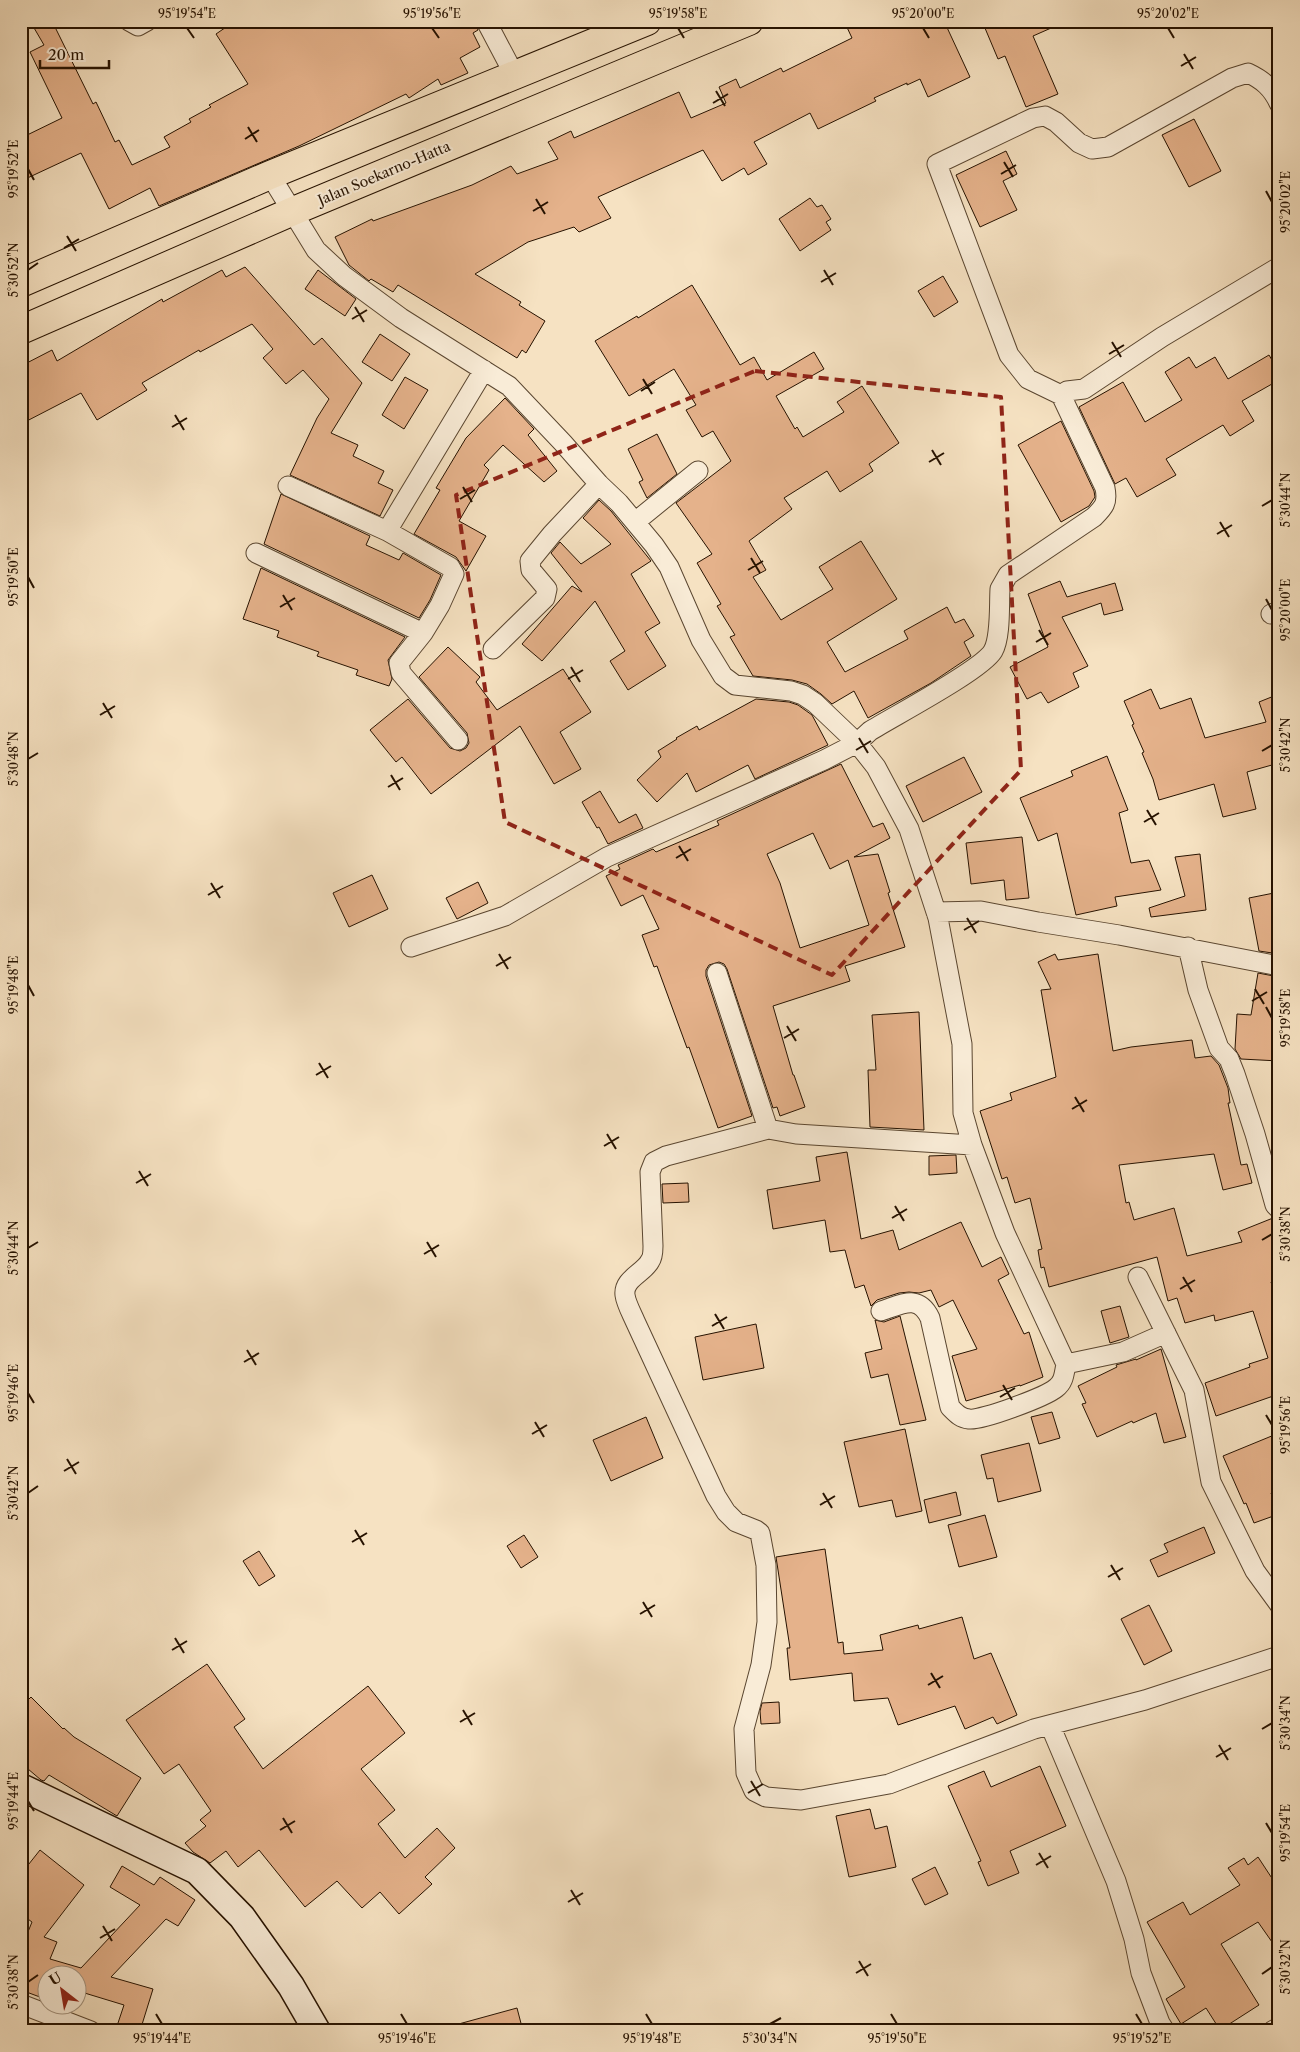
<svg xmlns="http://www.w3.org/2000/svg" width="1300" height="2052" font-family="'Libre Caslon Text',serif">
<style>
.building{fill:#e5b28b;stroke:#261200;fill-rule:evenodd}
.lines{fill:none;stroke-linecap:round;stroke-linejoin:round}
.street-casing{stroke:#5a4630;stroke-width:21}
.secondary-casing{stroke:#261200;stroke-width:29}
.highway-casing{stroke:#261200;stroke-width:30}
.street{stroke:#f9ecd7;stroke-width:19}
.secondary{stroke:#f9ecd7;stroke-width:26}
.highway{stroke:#f6e2c2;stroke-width:28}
.marked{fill:none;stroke:#8f2418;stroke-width:4;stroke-dasharray:10 6;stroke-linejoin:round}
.ticks{fill:none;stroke:#261200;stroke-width:2}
.labels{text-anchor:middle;stroke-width:4;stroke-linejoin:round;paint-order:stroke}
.street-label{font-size:14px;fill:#261200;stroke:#f9ecd7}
.neatline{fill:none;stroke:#261200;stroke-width:2}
.ticks-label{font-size:12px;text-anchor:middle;fill:#261200}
</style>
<rect width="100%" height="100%" fill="#f6e2c2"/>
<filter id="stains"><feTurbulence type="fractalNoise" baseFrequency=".004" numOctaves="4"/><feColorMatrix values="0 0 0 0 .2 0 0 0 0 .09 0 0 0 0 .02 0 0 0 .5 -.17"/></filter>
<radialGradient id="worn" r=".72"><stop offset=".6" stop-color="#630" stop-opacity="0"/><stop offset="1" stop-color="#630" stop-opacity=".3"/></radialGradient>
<!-- building -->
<path class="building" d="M30 21H52L93 104 96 102 115 142 119 140 132 165 170 147 164 137 191 122 189 119 211 107 209 105 248 84 216 34 235 21H475L478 30 473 33 480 47 460 58 468 73 441 85 438 79 409 98 406 94 299 146 159 206 150 188 109 209 81 153 21 181V138L62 118 30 52 44 45Z
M844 21H944L970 77 928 97 920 79 907 85V83L874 98 876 101 818 129 810 113 754 142 767 164 748 175 744 168 722 181 703 150 598 197 611 218 579 232 574 227 528 242 475 274 521 302 519 305 545 321 526 353 522 350 517 358 398 285 393 292 371 279 369 281 349 265 335 237 372 219 373 221 472 185 511 166 517 174 558 159 548 142 571 131 574 138 679 92 691 118 726 103 719 87 736 79 740 88 781 68 783 72 852 38Z
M982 21H1067L1033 36 1058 94 1026 107 1005 56 998 59Z
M1194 119 1221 171 1189 187 1162 135Z
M1006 151 1017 174 1003 181 1017 210 980 227 956 175Z
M810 198 817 207 822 205 831 219 826 222 831 230 800 251 779 219Z
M245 267 314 345 322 338 362 383 331 433 358 445 353 456 384 471 378 483 393 490 380 516 290 475 317 418 329 399 303 370 286 384 263 358 273 349 252 324 200 352 199 350 142 383 147 390 97 420 81 393 21 424V366L52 350 57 361 162 299 163 302 222 270 226 277Z
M318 270 356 299 345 316 305 289Z
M943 276 958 302 934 317 918 291Z
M692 285 740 365 754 357 767 380 814 352 824 369 776 396 795 429 797 427 803 437 844 412 837 402 862 386 899 443 869 464 873 471 840 492 827 471 784 498 792 509 749 541 766 570 753 577 781 620 833 589 819 567 861 541 897 599 827 642 845 672 908 639 904 631 947 607 955 623 964 619 974 636 964 642 971 656 931 683 868 718 854 691 832 704 821 694 807 684 792 680 753 676 730 637 735 635 717 606 721 604 697 563 712 554 676 503 731 461 713 431 702 437 686 410 696 405 674 369 629 396 595 341 637 316 638 318Z
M380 334 410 354 392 381 362 362Z
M1269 355 1279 372V380L1242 401 1254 421 1230 436 1223 425 1166 459 1176 475 1137 497 1126 478 1115 484 1079 407 1123 382 1145 422 1182 400 1165 372 1189 357 1196 368 1215 357 1228 379Z
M405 377 428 390 404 429 382 415Z
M505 398 534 429 528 435 557 471 544 482 503 445 484 465 489 470 459 521 486 536 466 571 456 557 414 534 440 490 436 488 466 438Z
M1061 421 1094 491 1095 497 1089 506 1061 522 1018 445Z
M657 434 677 474 647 498 639 482 643 480 628 449Z
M281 494 370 536 366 545 399 560 403 553 441 575 430 600 419 618 264 544Z
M599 500 611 511 651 561 631 574 660 623 645 632 666 666 628 690 610 661 625 651 595 601 542 661 522 644 572 586 582 592 551 553 560 542 581 564 611 544 583 518Z
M261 568 405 637 388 660 392 679 389 686 356 675 358 670 317 656 319 652 277 637 279 631 243 619Z
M1060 581 1067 597 1115 583 1123 610 1104 615 1101 603 1062 617 1088 666 1073 673 1079 687 1048 703 1041 692 1027 699 1010 667 1048 647 1028 594Z
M448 647 480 677 476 682 497 710 563 669 591 712 560 732 581 769 554 784 520 726 431 794 402 757 396 762 370 730 408 699 450 748 460 751 466 748 469 743 467 733 419 677Z
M1151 689 1160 709 1191 698 1205 738 1266 722 1259 702 1279 694V763L1247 772 1256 809 1223 817 1214 784 1159 800 1153 779 1142 753 1144 752 1132 725 1134 724 1124 701Z
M756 699 789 702 798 705 812 715 828 745 755 779 748 765 696 792 687 773 657 802 637 780 661 757 658 751 677 739 676 738 697 726 699 730Z
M1107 756 1128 810 1119 813 1131 863 1149 860 1161 890 1115 897 1117 906 1076 915 1057 833 1038 841 1020 798 1073 776 1071 771Z
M964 757 982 792 923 822 906 786Z
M841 764 873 827 883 823 890 838 854 857 878 854 890 892 888 893 905 947 845 966 850 981 773 1006 793 1075H794L805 1107 780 1116 777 1107 773 1108 727 969 724 964 719 962 709 965 706 970V976L752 1116 718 1128 689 1047 687 1048 657 966 654 967 642 935 659 929 643 895 621 906 606 876 620 869 618 865 653 849 656 852 719 825 717 821ZM813 833 830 869 848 860 869 925 800 948 780 883 767 854Z
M600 791 619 823 636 814 643 828 608 844 599 827 597 828 582 802Z
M1022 837 1029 898 1006 900 1004 880 971 884 966 843Z
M1200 854 1206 910 1151 917 1149 908 1185 896 1175 857Z
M372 875 388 909 349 927 333 893Z
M478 882 488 903 457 919 446 898Z
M1279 892V954L1259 951 1249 898Z
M1055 954 1058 960 1098 954 1113 1051 1131 1047 1192 1040 1195 1058 1211 1056 1219 1065 1228 1088 1230 1103H1228L1241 1165 1247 1164 1252 1183 1223 1190 1214 1154 1119 1165 1126 1203 1129 1202 1134 1220 1174 1208 1187 1256 1242 1242 1238 1232 1273 1218 1279 1233V1279L1271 1282 1279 1307V1394L1216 1416 1205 1383 1250 1367 1249 1364 1268 1358 1253 1311 1215 1321 1214 1315 1185 1323 1177 1298 1168 1301 1157 1257 1049 1287 1044 1267 1041 1268 1038 1250 1042 1249 1030 1198 1015 1203 1007 1177 1002 1179 980 1111 1012 1100 1010 1093 1056 1077 1041 990 1051 989 1038 962Z
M1258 973 1279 977V1061L1241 1059 1235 1049 1237 1014 1251 1015Z
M919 1012 924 1130 870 1127 868 1070H876L872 1015Z
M847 1152 861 1239 893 1230 899 1250 961 1222 982 1267 1001 1257 1009 1274 998 1280 1024 1334 1029 1332 1043 1377 1020 1386V1385L966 1401 952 1356 977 1349 953 1300 939 1307 931 1290 919 1293 909 1292 899 1293 877 1300 871 1306 864 1285 855 1288 845 1250 830 1252 825 1220 773 1229 767 1190 820 1181 816 1157Z
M956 1155 957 1173 929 1175V1156Z
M688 1183 689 1202 663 1203 662 1184Z
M1120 1306 1129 1337 1110 1343 1101 1311Z
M900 1316 926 1420 900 1425 888 1374 871 1378 865 1353 882 1349 875 1320 884 1322Z
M756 1324 764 1368 703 1380 695 1337Z
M1161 1349 1186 1437 1164 1443 1156 1413 1133 1423 1132 1421 1097 1437 1082 1404 1086 1403 1078 1386 1117 1367 1116 1365 1136 1359V1360Z
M1052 1412 1060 1438 1039 1444 1031 1417Z
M646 1417 663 1458 611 1481 593 1440Z
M905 1429 922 1511 896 1517 892 1500 859 1507 844 1442Z
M1279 1433V1490L1271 1493 1279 1514 1254 1523 1246 1503 1244 1504 1223 1456Z
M1029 1443 1041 1491 998 1502 993 1478 987 1479 981 1455Z
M956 1492 961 1515 929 1523 924 1500Z
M985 1515 997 1557 959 1567 948 1525Z
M1204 1527 1215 1553 1158 1577 1150 1560 1168 1552 1164 1544Z
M524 1535 538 1557 521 1568 507 1546Z
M825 1549 838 1643 843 1642 844 1654 883 1650 880 1635 918 1625 919 1629 962 1617 974 1659 991 1653 1017 1715 997 1724 993 1717 965 1729 955 1706 898 1725 888 1698 854 1701 852 1673 790 1680 787 1648H790L776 1557Z
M259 1551 275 1576 259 1586 243 1561Z
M1149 1605 1172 1651 1144 1665 1121 1619Z
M207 1664 245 1719 234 1727 263 1769 368 1686 405 1733 361 1769 395 1810 378 1824 405 1858 437 1828 455 1848 425 1877 432 1884 399 1914 380 1892 362 1908 337 1881 305 1907 259 1850 238 1867 226 1851 210 1863 193 1852 185 1843 206 1826 200 1820 211 1811 179 1764 164 1774 126 1720Z
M31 1697 63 1729 64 1728 74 1737 141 1778 117 1816 49 1775 44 1781 41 1780 21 1763V1707Z
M779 1702 780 1723 761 1724 760 1711 762 1703Z
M1040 1766 1066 1826 1010 1851 1019 1873 988 1886 978 1862 981 1861 948 1786 984 1771 991 1787Z
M870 1809 875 1829 887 1826 896 1867 849 1877 836 1816Z
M40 1850 84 1885 44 1937 57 1942 50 1959 81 1968 140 1905 110 1887 122 1866 154 1885 160 1877 195 1900 178 1926 166 1919 111 1977 153 1989 140 2031 117 2026 124 2005 78 1991V1974H48V2000L21 1990V1949L32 1922 21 1914V1874Z
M1258 1857 1279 1889V1952L1258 1922 1221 1944 1259 2005 1220 2030 1206 2008 1181 2024 1166 1999 1185 1987 1147 1922 1183 1902 1190 1915 1240 1885 1228 1868 1244 1858 1248 1865Z
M935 1867 948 1894 925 1905 912 1879Z
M517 2008 523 2031H456L455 2025Z"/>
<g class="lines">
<defs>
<path id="street" d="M129 21 138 26 147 21
M486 21 515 76
M270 175 316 250 344 276 401 318 509 386 563 443 599 484 619 503 654 545 669 567 701 640 723 676 735 685 791 691 803 695 815 703 857 743 876 767 909 829 938 918 962 1044 963 1113 972 1145 1005 1233 1066 1364 1123 1352 1166 1333
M1061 395 1028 379 1009 355 937 164 1033 118 1045 116 1056 122 1079 143 1092 149 1108 147 1232 78 1248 73C1263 80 1272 88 1279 103
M288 486 387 531 450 567 454 574 440 605 423 633
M635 522 698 471
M387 531 484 370
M256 553 423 633 399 663 401 673 458 740
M1271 614 1279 611
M493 649 545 598 547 589 531 570 530 561 552 534 599 484
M936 912 981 911 1038 922 1119 935 1279 966
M411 947 505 916 607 857 824 760 857 743 870 731C894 716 982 670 993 651 1001 637 999 605 1000 589L1008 575 1094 517C1104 507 1108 503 1105 488L1061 395 1067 391 1084 389 1162 337 1279 267
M1188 947 1198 990 1219 1048 1229 1059 1235 1074 1255 1134 1275 1205 1279 1209
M717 973 768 1129 796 1134 972 1145
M768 1129 666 1156 654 1162 650 1172 653 1246C653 1251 653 1257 650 1261 644 1273 623 1279 625 1295 626 1303 631 1312 635 1321L716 1496 726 1512 736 1522 756 1530 760 1533 766 1565 767 1622 761 1665 744 1729 746 1773 754 1791 766 1797 801 1800 889 1784 1034 1729 1145 1700 1279 1656
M1138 1277 1194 1390 1211 1482 1255 1571 1279 1604
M881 1311C901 1305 918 1293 930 1318L950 1407C956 1413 960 1418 969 1419 981 1421 1045 1397 1056 1388 1064 1382 1064 1374 1066 1364
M1050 1725 1116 1881 1134 1939 1141 1973 1160 2023 1165 2031
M21 2004 91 2031
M1272 2031 1279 2027"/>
<path id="secondary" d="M21 1787 197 1871 242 1917 291 1986 317 2031"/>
<path id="highway" d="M21 283 270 175 647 21
M21 330 291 212 749 21"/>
</defs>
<!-- street casing -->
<use href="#street" class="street-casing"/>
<!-- secondary casing -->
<use href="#secondary" class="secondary-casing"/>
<!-- highway casing -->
<use href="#highway" class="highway-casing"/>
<!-- street -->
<use href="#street" class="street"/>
<!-- secondary -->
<use href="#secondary" class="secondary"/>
<!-- highway -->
<use href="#highway" class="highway"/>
</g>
<!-- marked area -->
<path class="marked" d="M755 371 1001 397 1021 770 832 975 505 822 456 495Z"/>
<!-- ticks -->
<path class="ticks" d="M187 28 194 38M432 28 439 38M678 28 684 38M923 28 929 38M1168 28 1174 38M1184 54 1193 69M1181 66 1196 57M716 91 725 106M713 103 728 94M248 127 257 142M245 139 259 130M1004 162 1013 177M28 169 34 180M1001 174 1016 165M1266 191 1272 202M536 199 545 214M533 211 548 202M67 236 76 251M64 248 79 239M28 270 38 263M824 270 833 285M821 282 836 273M355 307 364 322M352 319 367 310M1112 342 1121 357M1109 354 1124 345M643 379 652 394M641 391 655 382M175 415 184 430M172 427 187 418M932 450 941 465M929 462 944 453M463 487 472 502M460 499 475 490M1262 506 1272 500M1220 522 1229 537M1217 534 1232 525M751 558 760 573M748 570 763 561M28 577 34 588M283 595 292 610M1266 599 1272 610M280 607 295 598M1039 630 1048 645M1036 642 1051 633M571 667 580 682M568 679 583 670M103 703 112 718M100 715 115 706M859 738 868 753M856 750 871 741M1262 751 1272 745M28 759 38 753M391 775 400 790M388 787 403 778M1147 810 1156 825M1144 822 1159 813M679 846 688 861M676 858 691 849M211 883 220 898M208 895 223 886M967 918 976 933M964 930 979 921M499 954 508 969M496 966 511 957M28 985 34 996M1255 989 1264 1004M1252 1001 1267 992M1266 1007 1272 1018M787 1026 796 1041M784 1038 799 1029M319 1063 328 1078M316 1075 331 1066M1075 1097 1084 1112M1072 1109 1087 1100M607 1134 616 1149M604 1146 619 1137M139 1171 148 1186M136 1183 151 1174M895 1206 904 1221M892 1218 907 1209M1262 1240 1272 1234M427 1242 436 1257M28 1248 38 1242M424 1254 439 1245M1183 1277 1192 1292M1180 1289 1195 1280M715 1314 724 1329M712 1326 727 1317M247 1350 256 1365M244 1362 259 1353M1003 1385 1012 1400M28 1393 34 1403M1000 1397 1015 1388M1266 1415 1272 1425M535 1422 544 1437M532 1434 547 1425M67 1459 76 1474M64 1471 79 1462M28 1493 38 1486M823 1493 832 1508M820 1505 835 1496M355 1530 364 1545M352 1542 367 1533M1111 1565 1120 1580M1108 1577 1123 1568M643 1602 652 1617M640 1614 655 1605M175 1638 184 1653M172 1650 187 1641M931 1673 940 1688M928 1685 943 1676M463 1710 472 1725M460 1722 475 1713M1262 1729 1272 1723M1219 1745 1228 1760M1216 1757 1231 1748M751 1781 760 1796M748 1793 763 1784M28 1801 34 1811M283 1818 292 1833M1266 1823 1272 1833M280 1830 295 1821M1039 1853 1048 1868M1036 1865 1051 1856M571 1890 580 1905M568 1902 583 1893M103 1926 112 1941M100 1938 115 1929M859 1961 868 1976M856 1973 871 1964M1262 1974 1272 1967M28 1982 38 1975M156 2014 162 2024M401 2014 407 2024M646 2014 652 2024M891 2014 897 2024M1136 2014 1142 2024M770 2024 781 2018"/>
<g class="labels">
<!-- street labels -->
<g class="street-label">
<text transform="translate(384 173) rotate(-23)" y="5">Jalan Soekarno-Hatta</text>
</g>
</g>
<!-- margin -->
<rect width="1300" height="2052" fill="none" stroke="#f6e2c2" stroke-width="55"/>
<!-- north arrow -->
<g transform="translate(62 1990) rotate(329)"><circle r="24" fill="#f9ecd7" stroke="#a59581"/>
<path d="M0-4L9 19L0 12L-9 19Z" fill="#8f2418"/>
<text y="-8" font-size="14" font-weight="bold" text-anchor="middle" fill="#261200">U</text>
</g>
<!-- scale -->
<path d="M40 60v8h69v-8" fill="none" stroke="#261200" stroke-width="2.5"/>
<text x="48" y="60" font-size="15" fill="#261200" stroke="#f9ecd7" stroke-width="4" paint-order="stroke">20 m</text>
<rect x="28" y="28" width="1244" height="1996" class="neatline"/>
<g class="ticks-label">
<text x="187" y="18">95°19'54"E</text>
<text x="432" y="18">95°19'56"E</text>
<text x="678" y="18">95°19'58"E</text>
<text x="923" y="18">95°20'00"E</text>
<text x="1168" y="18">95°20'02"E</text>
<text transform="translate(14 169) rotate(-90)" y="4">95°19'52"E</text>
<text transform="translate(1286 202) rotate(-90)" y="4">95°20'02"E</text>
<text transform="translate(14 270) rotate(-90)" y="4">5°30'52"N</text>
<text transform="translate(1286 500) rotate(-90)" y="4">5°30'44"N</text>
<text transform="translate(14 577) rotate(-90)" y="4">95°19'50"E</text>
<text transform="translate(1286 610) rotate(-90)" y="4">95°20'00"E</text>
<text transform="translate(1286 745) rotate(-90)" y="4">5°30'42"N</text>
<text transform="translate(14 759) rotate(-90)" y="4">5°30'48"N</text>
<text transform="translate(14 985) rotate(-90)" y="4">95°19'48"E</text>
<text transform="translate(1286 1018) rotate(-90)" y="4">95°19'58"E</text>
<text transform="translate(1286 1234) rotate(-90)" y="4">5°30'38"N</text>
<text transform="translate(14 1248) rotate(-90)" y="4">5°30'44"N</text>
<text transform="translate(14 1393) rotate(-90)" y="4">95°19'46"E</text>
<text transform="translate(1286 1425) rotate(-90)" y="4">95°19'56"E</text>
<text transform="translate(14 1493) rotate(-90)" y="4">5°30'42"N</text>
<text transform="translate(1286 1723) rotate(-90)" y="4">5°30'34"N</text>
<text transform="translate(14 1801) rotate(-90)" y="4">95°19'44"E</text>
<text transform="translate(1286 1833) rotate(-90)" y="4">95°19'54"E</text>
<text transform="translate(1286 1967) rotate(-90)" y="4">5°30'32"N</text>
<text transform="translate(14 1982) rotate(-90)" y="4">5°30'38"N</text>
<text x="162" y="2043">95°19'44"E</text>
<text x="407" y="2043">95°19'46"E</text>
<text x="652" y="2043">95°19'48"E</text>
<text x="770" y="2043">5°30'34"N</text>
<text x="897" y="2043">95°19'50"E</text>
<text x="1142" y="2043">95°19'52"E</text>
</g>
<rect width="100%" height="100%" filter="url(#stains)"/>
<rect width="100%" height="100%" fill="url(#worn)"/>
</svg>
